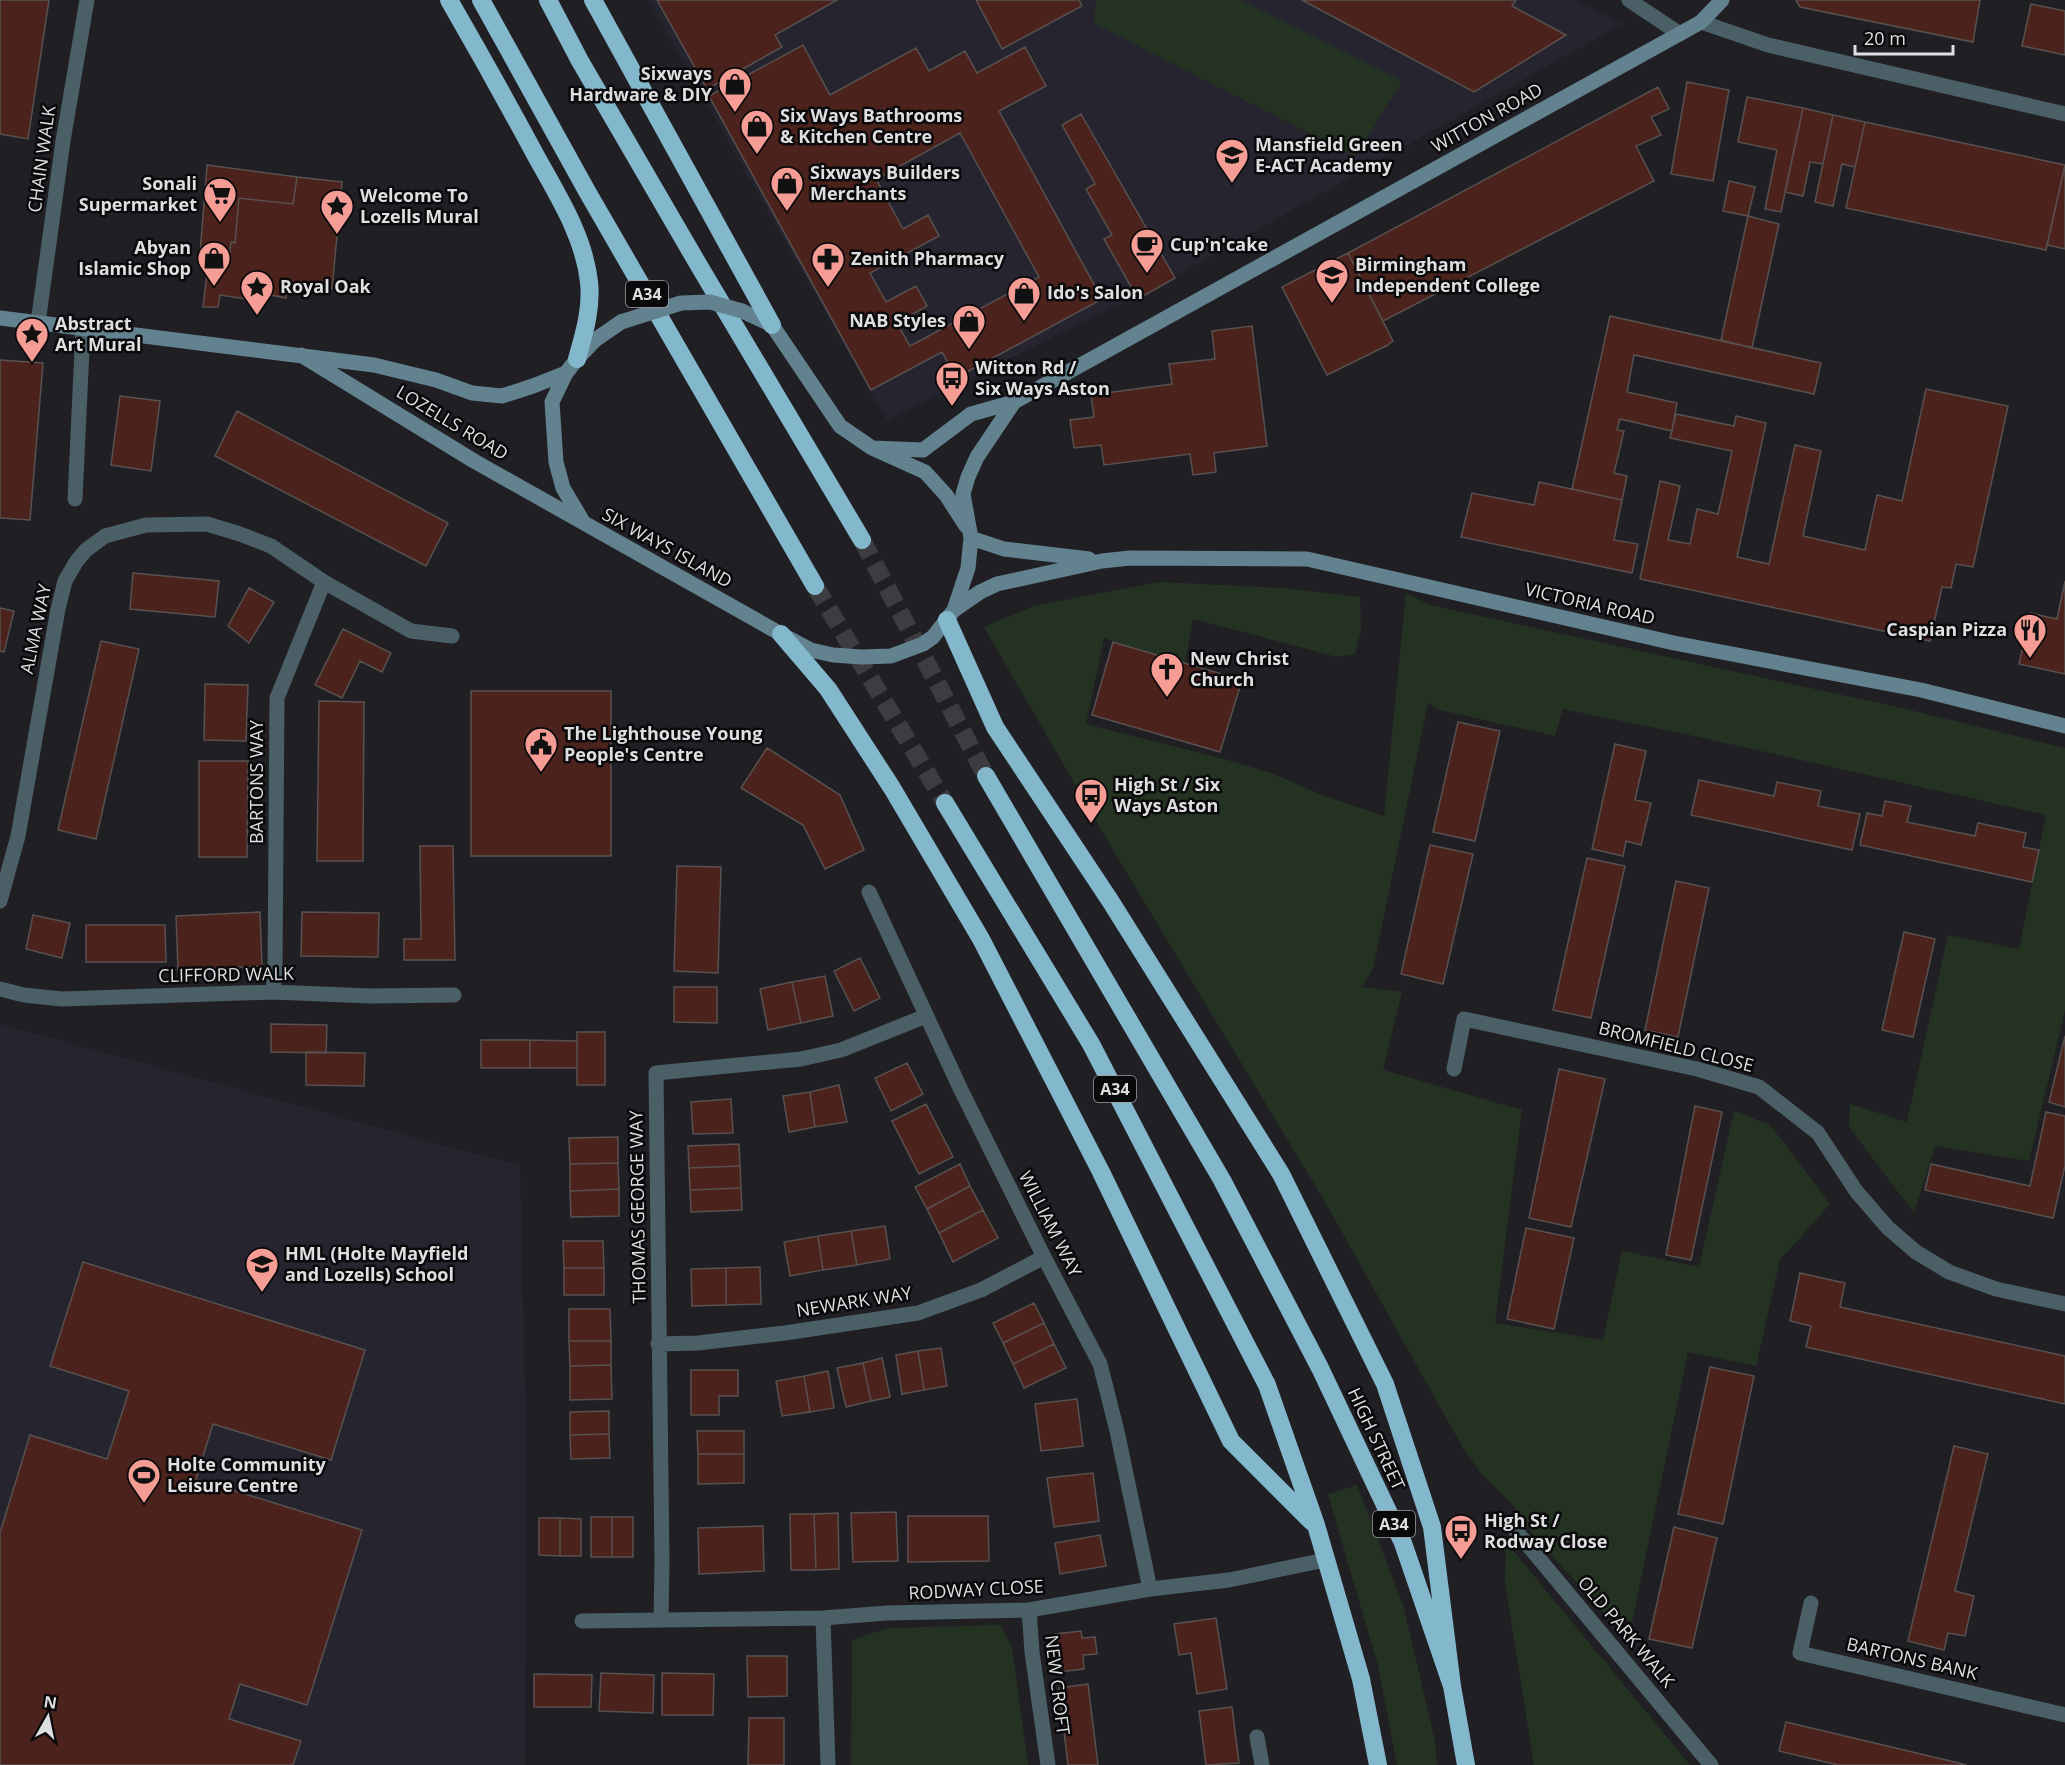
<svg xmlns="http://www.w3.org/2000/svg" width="2065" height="1765" font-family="'Open Sans',sans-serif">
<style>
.built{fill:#26242f}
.green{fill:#243321}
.building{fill:#4b231c;stroke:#585150;stroke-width:1.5;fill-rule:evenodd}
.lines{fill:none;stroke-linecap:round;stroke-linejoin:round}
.highway-tunnel{stroke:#3d3c40;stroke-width:18;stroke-dasharray:18 9;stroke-linecap:butt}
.street{stroke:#4b5f67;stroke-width:15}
.secondary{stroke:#62828f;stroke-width:15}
.highway{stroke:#83b7cb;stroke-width:18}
.secondary-bridge{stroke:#62828f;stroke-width:15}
.labels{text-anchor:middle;stroke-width:5;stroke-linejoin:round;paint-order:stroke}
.shield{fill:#0a090c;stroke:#9f9fa2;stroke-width:1.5}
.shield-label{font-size:16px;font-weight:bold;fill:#dfdfe2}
.poi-label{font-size:18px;font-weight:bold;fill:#dfdfe2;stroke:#0a090c;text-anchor:start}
.street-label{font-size:18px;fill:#dfdfe2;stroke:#0a090c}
</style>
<rect width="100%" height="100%" fill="#201f24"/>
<!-- built -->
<path class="built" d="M648 0H1575L1622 24 1182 272 887 421Z
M0 1024 471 1153 520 1165 526 1421 525 1765H0Z"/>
<!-- green -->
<path class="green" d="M1096 0H1240L1402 81 1355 157 1094 23Z
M1159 582 1283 588 1360 597 1361 630 1355 654 1337 657 1193 619 1185 663 1104 638 1086 724 1220 758 1271 773 1322 795 1384 816 1406 593 1430 605 1902 708 2065 748V1010L2029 1161 1935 1146 1914 1213 1849 1127 1850 1104 1907 1122 1948 935 2019 949 2046 815 1685 734 1563 709 1555 736 1440 710 1428 703 1373 969 1362 987 1402 992 1383 1070 1522 1110 1495 1323 1603 1340 1622 1251 1699 1267 1734 1111 1770 1125 1830 1204 1780 1260 1756 1366 1688 1352 1632 1622 1603 1612 1531 1532 1508 1499 1482 1475 1463 1448 1324 1200 1126 872 984 627 1034 606Z
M1357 1485 1403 1605 1435 1741 1437 1765H1397L1378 1666 1328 1494Z
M1506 1542 1690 1765H1534L1505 1582Z
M1000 1625 1012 1647 1028 1765H851L852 1640 888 1628Z"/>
<!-- building -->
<path class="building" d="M0 0H49L28 139 0 134Z
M657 0H837L775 35 782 47 707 89Z
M976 0H1079L1082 6 1002 49Z
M1302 0H1516L1512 6 1566 35 1474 92Z
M1796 0H1980L1973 42 1800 7Z
M2031 4 2065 11V55L2022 46Z
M803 45 830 95 916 48 929 71 965 51 977 73 1025 47 1046 86 999 111 1102 299 956 378 942 352 871 390 709 96ZM960 133 1039 277 910 346 897 323 927 306 916 286 886 302 870 273 939 236 928 215 903 229 876 179Z
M1687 82 1729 90 1713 181 1671 174Z
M1658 87 1669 109 1651 117 1661 135 1636 146 1654 181 1383 321 1348 253Z
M1747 97 1803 108 1781 212 1765 209 1777 150 1738 142Z
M1803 108 1833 115 1823 164 1810 162 1803 196 1785 192Z
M1081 114 1175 278 1138 299 1104 239 1112 235 1086 189 1095 184 1062 125Z
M1833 115 1865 122 1855 167 1842 164 1833 206 1815 202Z
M1865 122 2065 165 2046 250 1846 208Z
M207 165 297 177 293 204 239 198 235 243 231 242 230 252H225L224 258 200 254Z
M2065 165V249L2047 245Z
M297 177 342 182 332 289 287 282 286 298 260 293 259 301 220 295 218 307H203L209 256 224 258 225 252H230L231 242 235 243 239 198 293 204Z
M1729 181 1755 187 1748 216 1723 211Z
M1748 216 1779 224 1752 348 1721 340Z
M1348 253 1393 341 1386 346 1327 375 1282 287Z
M1610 316 1821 363 1814 394 1634 355 1627 392 1677 403 1672 431 1620 419 1617 430 1624 431 1614 473 1627 476 1622 500 1572 489Z
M1252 326 1267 446 1214 453 1216 472 1193 475 1190 454 1104 465 1101 445 1074 448 1070 420 1094 417 1091 395 1172 384 1169 364 1215 359 1212 331Z
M0 360 43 363 30 520 0 518Z
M1926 389 2008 406 1973 567 1956 564 1951 588 1942 587 1930 641 1640 579 1660 481 1680 486 1668 540 1690 544 1697 509 1718 514 1732 451 1670 438 1676 414 1734 426 1736 416 1766 423 1737 557 1769 564 1795 445 1821 451 1803 536 1865 550 1877 495 1902 501Z
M120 396 160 401 151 471 111 465Z
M237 411 448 523 426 566 215 456Z
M1539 482 1622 500 1614 540 1638 544 1632 573 1461 537 1472 493 1534 505Z
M133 573 219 581 215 617 130 609Z
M2065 581V674L2019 664 2030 613 2057 619Z
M249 588 274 602 249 643 228 626Z
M0 608 14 611 4 652 0 651Z
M343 629 391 653 382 672 360 661 342 698 315 685Z
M101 641 139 649 96 839 58 830Z
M1113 642 1242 680 1220 752 1092 715Z
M205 684 248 685 246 741 204 740Z
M471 691H611V856H471Z
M319 701 364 702 363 861H317Z
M1458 722 1500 731 1475 841 1433 832Z
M1615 744 1646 751 1635 800 1651 803 1641 845 1626 841 1623 856 1592 849Z
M767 748 840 795 864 850 825 869 803 825 741 788Z
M199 761H248L247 857H199Z
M1699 780 1774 796 1777 782 1821 791 1818 806 1860 814 1852 850 1691 815Z
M1885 801 1911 806 1907 822 1975 836 1978 823 2026 833 2023 847 2039 850 2032 882 1860 845 1867 813 1882 816Z
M1430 845 1473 854 1443 984 1401 974Z
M420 846H453L455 960H404V939H421Z
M1587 858 1625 866 1591 1018 1553 1010Z
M677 866 721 867 718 973 674 971Z
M1676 881 1709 888 1678 1037 1645 1030Z
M260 912 262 966 178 970 176 916Z
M302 912 379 913 378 957 301 956Z
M33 915 70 923 62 958 26 949Z
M86 925H165L166 962H86Z
M1904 932 1935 939 1913 1037 1882 1030Z
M860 958 880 998 854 1011 834 971Z
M825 976 833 1016 801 1023 792 982Z
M792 982 801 1023 768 1030 760 989Z
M674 987H717V1023L674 1022Z
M271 1024 327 1025 326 1053 271 1052Z
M577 1032H605V1085H577Z
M2065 1036V1107L2049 1102Z
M481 1040H530V1068H481Z
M530 1040 577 1041V1068H530Z
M306 1052 365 1053 364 1086 306 1085Z
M907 1063 923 1094 891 1111 875 1078Z
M1559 1069 1605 1079 1571 1227 1529 1218Z
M839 1085 847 1122 815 1127 810 1092Z
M810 1092 815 1127 789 1132 783 1096Z
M731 1099 733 1133 693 1134 691 1102Z
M926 1104 953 1157 919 1174 892 1121Z
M1695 1106 1722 1112 1691 1260 1666 1255Z
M2046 1112 2065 1116V1166L2053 1218 1925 1190 1931 1164 2030 1186Z
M618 1137V1163L570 1164 569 1138Z
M739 1144 740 1166 689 1168 688 1146Z
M618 1163 619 1189 570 1191V1164Z
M960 1164 970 1186 927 1209 915 1187Z
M740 1166 741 1188 690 1190 689 1168Z
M970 1186 983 1210 939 1233 927 1209Z
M741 1188 742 1210 691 1212 690 1190Z
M619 1189V1216L571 1217 570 1191Z
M983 1210 998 1238 953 1262 939 1233Z
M885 1226 890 1259 857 1265 851 1231Z
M1526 1228 1574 1238 1554 1329 1507 1319Z
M851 1231 857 1265 823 1270 818 1236Z
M818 1236 823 1270 790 1276 784 1242Z
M563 1241H603L604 1268H564Z
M83 1262 365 1350 331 1460 213 1424 196 1479 362 1530 307 1705 240 1684 229 1719 301 1741 293 1765H0V1533L30 1435 107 1459 129 1391 50 1366Z
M760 1267 761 1304 726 1305V1268Z
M564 1268H604V1295H564Z
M726 1268V1305L692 1306 691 1269Z
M1800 1273 1845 1283 1840 1307 2065 1356V1404L1806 1347 1811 1326 1790 1321Z
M1034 1303 1044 1323 1003 1343 993 1323Z
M569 1309H610L611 1341H569Z
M1044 1323 1054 1344 1013 1364 1003 1343Z
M569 1341H611V1365L570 1366Z
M1054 1344 1066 1368 1024 1388 1013 1364Z
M941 1348 947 1386 924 1390 918 1351Z
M918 1351 924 1390 902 1394 896 1355Z
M882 1358 890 1397 871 1401 863 1363Z
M863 1363 871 1401 846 1407 837 1368Z
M611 1365 612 1399 570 1400V1366Z
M1710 1367 1754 1376 1723 1524 1678 1514Z
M691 1370H738V1396H719V1415H691Z
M828 1371 834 1408 810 1412 804 1376Z
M804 1376 810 1412 782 1416 776 1381Z
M1077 1399 1083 1446 1041 1451 1035 1404Z
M609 1411V1434L570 1435V1412Z
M697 1431H744V1454H698Z
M609 1434 610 1458 571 1459 570 1435Z
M1954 1446 1988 1454 1955 1591 1974 1596 1965 1636 1948 1633 1944 1650 1908 1641Z
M698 1454H744V1483L698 1484Z
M1093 1473 1099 1521 1054 1527 1047 1478Z
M896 1512 898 1561 853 1562 851 1513Z
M838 1513 839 1569 816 1570 814 1514Z
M790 1514H814L816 1570H791Z
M908 1516H988L989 1561 908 1562Z
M591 1517H612V1557H591Z
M612 1517H633V1557H612Z
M539 1518H560V1556L539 1555Z
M560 1518 581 1519V1556H560Z
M763 1526 764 1571 699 1574 698 1528Z
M1674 1527 1717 1538 1692 1648 1649 1639Z
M1100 1535 1106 1566 1060 1574 1055 1543Z
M1216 1618 1227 1689 1197 1694 1191 1653 1179 1655 1174 1624Z
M1081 1631 1082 1638 1095 1637 1097 1654 1083 1655 1084 1669 1059 1672 1055 1634Z
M747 1656H787V1696L748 1697Z
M601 1673 654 1675 653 1713 599 1711Z
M662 1673 714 1674 713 1715H662Z
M534 1674 592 1675 591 1707H534Z
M1088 1684 1098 1765H1068L1059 1688Z
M1232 1707 1239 1763 1206 1765 1199 1711Z
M749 1718H784V1765H748Z
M1786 1722 1967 1765H1838L1779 1751Z"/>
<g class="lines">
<!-- highway-tunnel -->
<path class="highway-tunnel" d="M862 540 986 776
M815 586 945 803"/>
<!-- street -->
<path class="street" d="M1629 0 1680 34
M1701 22 1768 45 2065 114
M38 323 63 141 87 0
M75 499 83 328
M869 892 961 1090 1044 1257 1100 1364 1117 1431 1150 1589
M0 901 18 836 58 609 65 581 76 562 86 550 105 536 146 525 207 524 240 534 271 546 324 582 411 631 452 636
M0 989 24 995 62 999 273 992 370 996 454 995
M273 992 275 971 277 698 324 582
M1454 1069 1464 1019 1697 1069 1759 1087 1818 1133 1856 1191 1888 1228 1916 1252 1949 1272 1996 1289 2065 1304
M658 1344 698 1343 785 1333 918 1313 981 1290 1044 1257
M1511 1525 1711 1765
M1811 1603 1800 1653 2065 1715
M1029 1610 1032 1652 1048 1765
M823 1618 828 1765
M661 1620 662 1561 656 1073 801 1059 841 1050 926 1016
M582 1621 823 1618 887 1613 1029 1610 1150 1589 1229 1580 1325 1560
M1257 1737 1262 1765"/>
<!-- secondary -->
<path class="secondary" d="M742 311 772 325 840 426 872 448 925 472 946 495 966 526
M0 318 374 365 436 380 472 393 502 396 533 386 566 373
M301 355 474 461 781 634 811 650 833 655 862 657 891 656 923 644 933 637 954 610 968 568 971 538 963 494 968 477 977 457 1014 402
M872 448 923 450 971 414 1014 402 1701 22 1722 0
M582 520 563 488 556 462 552 402 566 373 577 359 595 340 621 322
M971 538 1004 549 1089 559
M954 610 980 592 997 584 1102 561 1130 558 1307 559 1674 643 1921 690 2065 726"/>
<!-- highway -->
<path class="highway" d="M449 0C479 52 508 104 536 156 558 196 584 236 589 282 592 308 584 334 577 359
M481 0 588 193 815 586
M548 0 580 61 698 264 862 540
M593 0 772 325
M947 620 995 727 1111 902 1281 1174 1385 1384 1432 1527 1452 1686
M781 634 828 689 892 788 981 939 1101 1172 1231 1441 1312 1522
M986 776 1222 1180 1320 1368 1403 1543 1452 1686 1466 1765
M945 803 1091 1044 1267 1385 1316 1525 1361 1679 1378 1765"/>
<!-- secondary-bridge -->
<path class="secondary-bridge" d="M621 322 681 303 710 302 742 311"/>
</g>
<!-- icons -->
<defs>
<symbol id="shop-pin" viewBox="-11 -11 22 30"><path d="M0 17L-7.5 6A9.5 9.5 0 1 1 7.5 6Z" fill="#f59c95" stroke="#0a090c"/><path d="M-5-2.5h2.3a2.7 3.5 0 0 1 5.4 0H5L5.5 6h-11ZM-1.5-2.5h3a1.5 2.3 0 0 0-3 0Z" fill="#111"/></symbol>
<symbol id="school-pin" viewBox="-11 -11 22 30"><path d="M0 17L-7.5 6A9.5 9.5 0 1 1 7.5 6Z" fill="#f59c95" stroke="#0a090c"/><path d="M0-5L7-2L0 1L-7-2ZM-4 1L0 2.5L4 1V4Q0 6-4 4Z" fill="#111"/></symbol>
<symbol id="supermarket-pin" viewBox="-11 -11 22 30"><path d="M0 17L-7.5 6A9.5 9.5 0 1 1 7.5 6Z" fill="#f59c95" stroke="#0a090c"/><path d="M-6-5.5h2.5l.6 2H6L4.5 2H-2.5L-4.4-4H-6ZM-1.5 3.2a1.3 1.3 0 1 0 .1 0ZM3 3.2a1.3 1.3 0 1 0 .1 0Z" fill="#111"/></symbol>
<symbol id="sight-pin" viewBox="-11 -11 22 30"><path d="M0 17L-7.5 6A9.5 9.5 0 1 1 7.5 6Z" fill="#f59c95" stroke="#0a090c"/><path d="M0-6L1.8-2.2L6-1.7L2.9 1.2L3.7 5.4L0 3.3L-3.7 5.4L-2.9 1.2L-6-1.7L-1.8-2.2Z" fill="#111"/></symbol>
<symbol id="cafe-pin" viewBox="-11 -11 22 30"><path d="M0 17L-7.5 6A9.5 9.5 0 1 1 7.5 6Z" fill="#f59c95" stroke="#0a090c"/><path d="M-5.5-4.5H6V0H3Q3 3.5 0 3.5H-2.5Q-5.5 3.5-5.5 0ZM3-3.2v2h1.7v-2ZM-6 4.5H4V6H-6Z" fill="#111"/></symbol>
<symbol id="pharmacy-pin" viewBox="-11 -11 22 30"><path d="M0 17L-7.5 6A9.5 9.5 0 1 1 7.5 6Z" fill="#f59c95" stroke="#0a090c"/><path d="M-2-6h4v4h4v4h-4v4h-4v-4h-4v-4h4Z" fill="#111"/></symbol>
<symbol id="bus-pin" viewBox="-11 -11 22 30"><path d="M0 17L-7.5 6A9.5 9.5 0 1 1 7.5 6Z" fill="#f59c95" stroke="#0a090c"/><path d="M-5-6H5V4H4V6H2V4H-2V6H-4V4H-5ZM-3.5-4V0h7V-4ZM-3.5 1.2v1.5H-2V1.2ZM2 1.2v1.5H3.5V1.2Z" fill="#111"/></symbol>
<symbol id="restaurant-pin" viewBox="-11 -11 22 30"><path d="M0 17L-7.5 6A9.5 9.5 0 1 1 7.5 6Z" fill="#f59c95" stroke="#0a090c"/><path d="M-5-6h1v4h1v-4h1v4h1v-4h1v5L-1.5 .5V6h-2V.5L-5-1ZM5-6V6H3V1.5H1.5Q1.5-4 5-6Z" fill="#111"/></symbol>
<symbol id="church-pin" viewBox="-11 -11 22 30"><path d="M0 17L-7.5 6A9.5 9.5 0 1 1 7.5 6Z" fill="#f59c95" stroke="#0a090c"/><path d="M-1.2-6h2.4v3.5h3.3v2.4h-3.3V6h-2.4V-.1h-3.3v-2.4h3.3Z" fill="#111"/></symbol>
<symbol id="civic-pin" viewBox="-11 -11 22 30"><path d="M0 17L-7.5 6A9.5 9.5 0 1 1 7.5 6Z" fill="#f59c95" stroke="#0a090c"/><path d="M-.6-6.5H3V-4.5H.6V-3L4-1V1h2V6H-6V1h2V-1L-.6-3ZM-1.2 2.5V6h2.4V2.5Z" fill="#111"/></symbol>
<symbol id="stadium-pin" viewBox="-11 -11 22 30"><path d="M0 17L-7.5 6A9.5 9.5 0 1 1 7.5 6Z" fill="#f59c95" stroke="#0a090c"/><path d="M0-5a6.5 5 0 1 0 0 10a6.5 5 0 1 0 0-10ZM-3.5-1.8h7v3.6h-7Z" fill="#111"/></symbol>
</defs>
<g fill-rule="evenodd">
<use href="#shop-pin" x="716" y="65" width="38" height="52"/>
<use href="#shop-pin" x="738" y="107" width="38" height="52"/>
<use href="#school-pin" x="1213" y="136" width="38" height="52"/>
<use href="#shop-pin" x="768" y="164" width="38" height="52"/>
<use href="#supermarket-pin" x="201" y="175" width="38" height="52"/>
<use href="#sight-pin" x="318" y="187" width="38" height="52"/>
<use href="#cafe-pin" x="1128" y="226" width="38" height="52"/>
<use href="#shop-pin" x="195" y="239" width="38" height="52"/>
<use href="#pharmacy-pin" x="809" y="240" width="38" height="52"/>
<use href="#school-pin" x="1313" y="256" width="38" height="52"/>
<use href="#sight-pin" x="238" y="268" width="38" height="52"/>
<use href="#shop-pin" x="1005" y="274" width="38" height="52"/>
<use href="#shop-pin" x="950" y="302" width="38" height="52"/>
<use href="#sight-pin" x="13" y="315" width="38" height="52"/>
<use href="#bus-pin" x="933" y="359" width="38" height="52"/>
<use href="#restaurant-pin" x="2011" y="611" width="38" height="52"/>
<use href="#church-pin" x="1148" y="650" width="38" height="52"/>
<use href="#civic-pin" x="522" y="725" width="38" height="52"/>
<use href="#bus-pin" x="1072" y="776" width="38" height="52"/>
<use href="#school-pin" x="243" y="1245" width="38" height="52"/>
<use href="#stadium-pin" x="125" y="1456" width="38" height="52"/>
<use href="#bus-pin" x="1442" y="1512" width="38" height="52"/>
</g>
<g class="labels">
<!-- shield labels -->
<g class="shield">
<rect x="626" y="281" width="42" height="26" rx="4.5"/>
<rect x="1094" y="1076" width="42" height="26" rx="4.5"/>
<rect x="1373" y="1511" width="42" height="26" rx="4.5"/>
</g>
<g class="shield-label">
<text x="647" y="300">A34</text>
<text x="1115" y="1095">A34</text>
<text x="1394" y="1530">A34</text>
</g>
<!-- poi labels -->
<g class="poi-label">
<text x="712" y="80" text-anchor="end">Sixways<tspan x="712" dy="21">Hardware &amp; DIY</tspan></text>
<text x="780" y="122">Six Ways Bathrooms<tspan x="780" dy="21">&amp; Kitchen Centre</tspan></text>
<text x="1255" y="151">Mansfield Green<tspan x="1255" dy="21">E-ACT Academy</tspan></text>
<text x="810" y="179">Sixways Builders<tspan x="810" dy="21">Merchants</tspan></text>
<text x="197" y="190" text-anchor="end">Sonali<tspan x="197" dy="21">Supermarket</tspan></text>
<text x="360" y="202">Welcome To<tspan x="360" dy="21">Lozells Mural</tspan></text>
<text x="1170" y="251">Cup'n'cake</text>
<text x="191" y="254" text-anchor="end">Abyan<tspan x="191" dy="21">Islamic Shop</tspan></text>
<text x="851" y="265">Zenith Pharmacy</text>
<text x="1355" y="271">Birmingham<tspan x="1355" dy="21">Independent College</tspan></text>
<text x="280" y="293">Royal Oak</text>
<text x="1047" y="299">Ido's Salon</text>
<text x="946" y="327" text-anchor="end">NAB Styles</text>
<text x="55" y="330">Abstract<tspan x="55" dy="21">Art Mural</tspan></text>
<text x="975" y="374">Witton Rd /<tspan x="975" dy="21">Six Ways Aston</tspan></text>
<text x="2007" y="636" text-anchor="end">Caspian Pizza</text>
<text x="1190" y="665">New Christ<tspan x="1190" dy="21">Church</tspan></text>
<text x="564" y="740">The Lighthouse Young<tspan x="564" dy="21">People's Centre</tspan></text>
<text x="1114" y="791">High St / Six<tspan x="1114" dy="21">Ways Aston</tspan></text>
<text x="285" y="1260">HML (Holte Mayfield<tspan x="285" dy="21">and Lozells) School</tspan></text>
<text x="167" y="1471">Holte Community<tspan x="167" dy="21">Leisure Centre</tspan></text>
<text x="1484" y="1527">High St /<tspan x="1484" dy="21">Rodway Close</tspan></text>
</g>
<!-- street labels -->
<g class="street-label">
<text transform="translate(1487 118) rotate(-29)" y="6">WITTON ROAD</text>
<text transform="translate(42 159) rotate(-82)" y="6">CHAIN WALK</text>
<text transform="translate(452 423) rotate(31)" y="6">LOZELLS ROAD</text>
<text transform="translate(667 548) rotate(29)" y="6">SIX WAYS ISLAND</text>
<text transform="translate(1590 604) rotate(13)" y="6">VICTORIA ROAD</text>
<text transform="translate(36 629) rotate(-78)" y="6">ALMA WAY</text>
<text transform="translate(257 782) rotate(-90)" y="6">BARTONS WAY</text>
<text transform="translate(226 975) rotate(-1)" y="6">CLIFFORD WALK</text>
<text transform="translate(1676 1047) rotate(14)" y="6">BROMFIELD CLOSE</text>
<text transform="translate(638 1207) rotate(-91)" y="6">THOMAS GEORGE WAY</text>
<text transform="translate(1050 1224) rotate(63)" y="6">WILLIAM WAY</text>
<text transform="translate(854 1302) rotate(-9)" y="6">NEWARK WAY</text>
<text transform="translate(1376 1439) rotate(65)" y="6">HIGH STREET</text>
<text transform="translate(976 1590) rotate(-3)" y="6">RODWAY CLOSE</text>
<text transform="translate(1626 1632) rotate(50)" y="6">OLD PARK WALK</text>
<text transform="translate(1912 1659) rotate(13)" y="6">BARTONS BANK</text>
<text transform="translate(1057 1685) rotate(83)" y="6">NEW CROFT</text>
</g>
</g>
<!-- north arrow -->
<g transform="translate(48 1717) rotate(9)" stroke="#0a090c" stroke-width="4.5" paint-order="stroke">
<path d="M0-4.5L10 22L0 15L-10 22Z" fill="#dfdfe2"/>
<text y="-9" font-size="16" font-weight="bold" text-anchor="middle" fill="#dfdfe2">N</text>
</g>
<!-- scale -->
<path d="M1855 45v9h98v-9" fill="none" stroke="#dfdfe2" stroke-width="3"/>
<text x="1864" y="45" font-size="18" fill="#dfdfe2" stroke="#0a090c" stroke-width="4.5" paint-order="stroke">20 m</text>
</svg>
